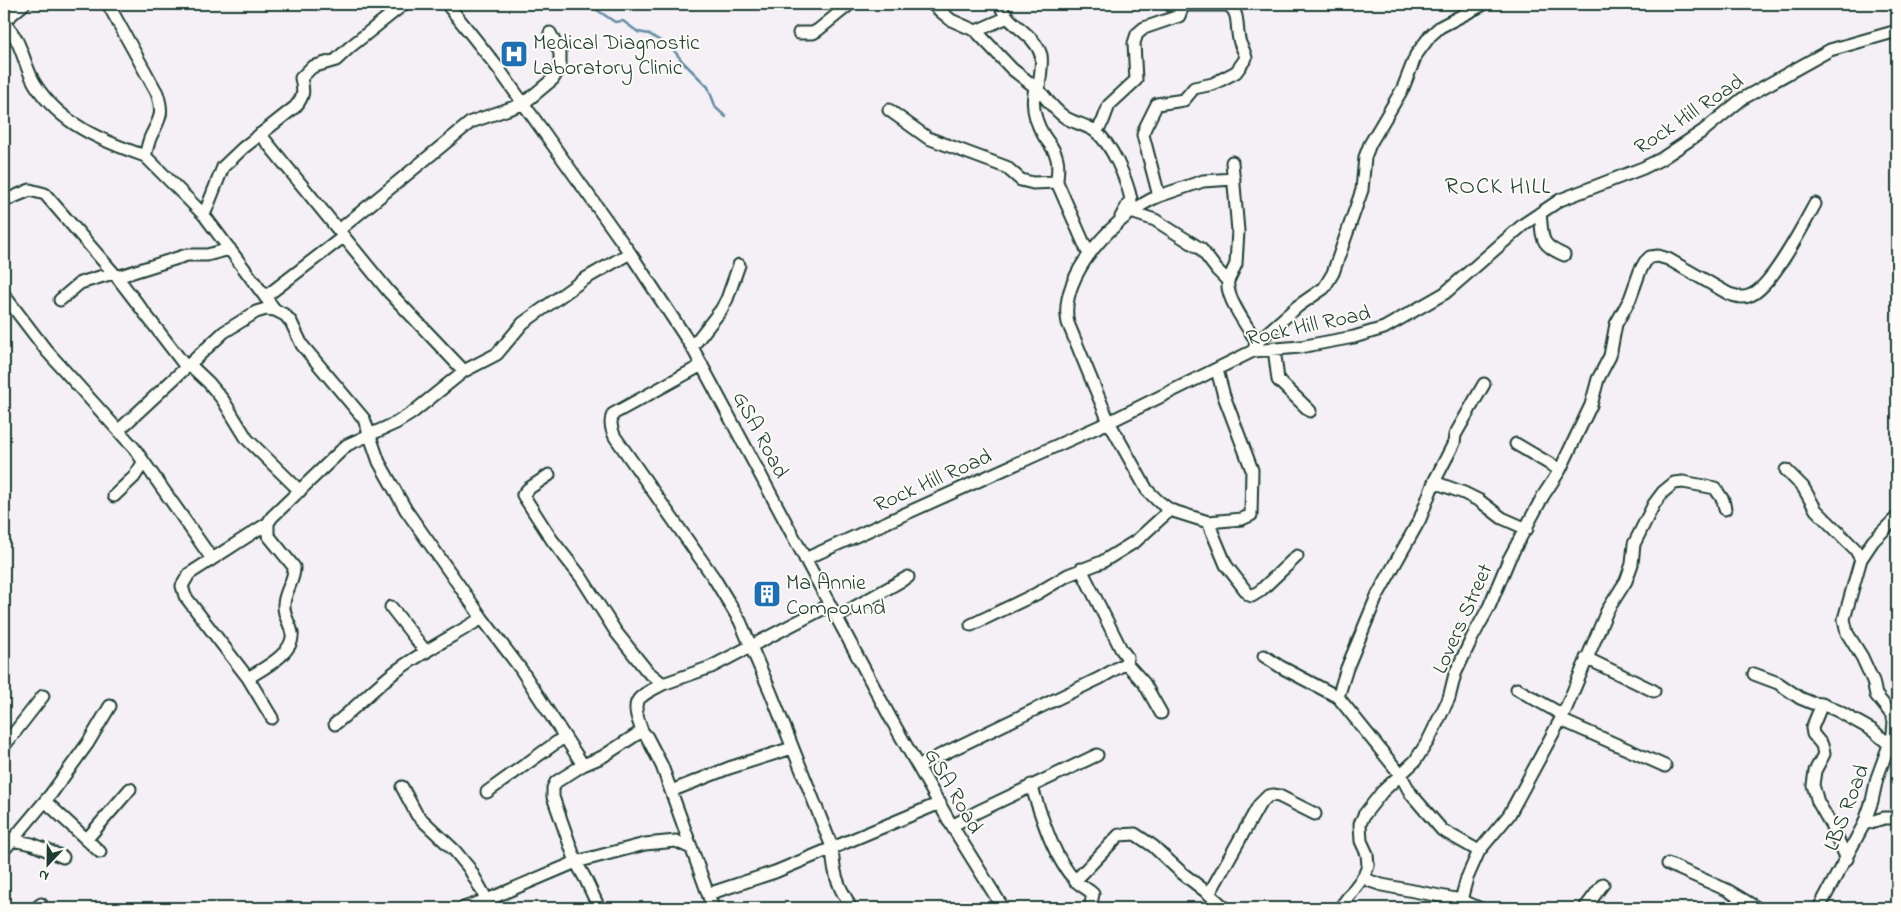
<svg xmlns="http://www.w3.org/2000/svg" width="1901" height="912" font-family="'Indie Flower',sans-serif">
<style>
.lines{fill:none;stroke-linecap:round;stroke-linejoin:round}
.stream{stroke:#668da4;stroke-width:2.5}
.minor-casing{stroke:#1f3d34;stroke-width:15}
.minor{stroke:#fdfcf7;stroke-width:11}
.labels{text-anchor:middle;stroke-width:4;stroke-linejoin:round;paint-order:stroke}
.poi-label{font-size:22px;fill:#1f3d34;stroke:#fdfcf7;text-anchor:start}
.street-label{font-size:22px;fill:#1f3d34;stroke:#fdfcf7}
.neighbourhood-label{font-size:24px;letter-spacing:1px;fill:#1f3d34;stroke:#fdfcf7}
</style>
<rect width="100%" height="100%" fill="#f4f0f6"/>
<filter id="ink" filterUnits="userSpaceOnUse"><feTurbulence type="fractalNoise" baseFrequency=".02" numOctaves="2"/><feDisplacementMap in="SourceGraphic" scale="10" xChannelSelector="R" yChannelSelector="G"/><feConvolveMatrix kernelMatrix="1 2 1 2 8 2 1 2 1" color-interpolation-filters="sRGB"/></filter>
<g filter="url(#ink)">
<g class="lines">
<!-- stream -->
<path class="stream" d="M591 4 594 8 615 22 623 21 638 32 649 34 672 48 683 62 708 87 716 108 726 117"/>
<defs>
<path id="minor" d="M108 4 157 93C164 114 160 118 151 136 148 142 147 150 145 156L204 215 275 310
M447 4 498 68 570 169 630 253 692 347 891 719 952 826 1003 908
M932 4 951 20 976 31 1008 17
M1000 4C1005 24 1034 32 1041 55 1043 62 1039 82 1039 90 1047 100 1055 111 1066 118 1075 123 1086 125 1095 131 1112 144 1126 178 1131 199L1121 217
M1170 5H1228C1241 13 1235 29 1240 43 1242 48 1245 52 1246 58L1236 72 1213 84 1194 88 1184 100 1157 104 1145 128 1143 135 1159 196C1119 212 1057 275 1068 323L1109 422 1147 490 1158 501 1170 510 1208 522 1226 565 1249 595 1252 596 1260 591 1297 556
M4 21 24 4
M4 22C8 28 14 34 17 41 24 55 27 71 35 84 60 124 102 141 145 156
M976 31 1012 69 1039 90
M799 33H813L818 30 850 4
M1035 88C1031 105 1034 120 1044 136 1049 144 1055 149 1057 159 1059 166 1057 175 1057 182
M889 110 928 138 1006 167 1021 180 1033 183 1057 182 1089 255
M1096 132 1103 121 1109 105 1136 80 1134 43 1137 34 1144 28 1179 16 1182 8 1173 5
M1159 196 1203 181 1234 179
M4 201 30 190 45 194 117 277 186 367
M1131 212 1155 220 1201 249 1217 270 1228 281C1225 297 1248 328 1257 342
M1540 213C1543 239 1539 244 1564 255
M204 215 223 167 243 148 295 107C304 97 304 91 301 78L312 67 336 60 350 47 404 4
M339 230 471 122 523 104 553 79 560 67V53L550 33
M117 277 187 255H207L230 249
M1228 281 1236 264 1238 231 1232 162
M4 295 46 350 134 448 212 559
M265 297 343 237
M60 300 80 283 113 273
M692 347 721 310 727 299 739 265
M1274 348 1278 380 1310 411
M1253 351 1257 342 1298 306 1324 288 1333 273 1362 190 1365 157 1370 144 1403 88 1416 55 1430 36 1440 27 1484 4
M189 364 209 383 223 400 247 439 300 491
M702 365 613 414C609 422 611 429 615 437L714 578 740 621 771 693 832 847C833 861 834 874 840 887 843 894 848 900 850 908
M464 371 497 354 523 323 583 280 630 253
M119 430 224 332 256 312 266 309 275 310 285 315 291 322 302 345 364 419 379 462 406 510 482 618 520 668 583 765
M1516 444 1560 470
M1786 470 1803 487 1816 510 1855 549 1861 559
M549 475 528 489 523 495 552 540 581 577 616 632 647 671 663 684 711 667 830 605
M1434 482 1464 493 1480 501 1502 518 1527 529
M114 496 134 477 143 463
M1208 522 1242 519 1251 515 1252 470 1224 396 1217 370
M268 523 189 574 182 586 185 596 248 678 272 718
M805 559 1109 422 1253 351 1300 347 1354 337 1384 328 1445 293 1524 224 1560 200 1643 168 1661 159 1703 131 1742 99 1830 50 1897 31
M391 607 426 652
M837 617 908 577
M971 625 1036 594 1068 575 1102 562 1136 541 1170 510
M1264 656 1281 667 1338 697 1400 774 1411 794 1442 830 1479 851
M1586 658 1654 691
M1126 663 1144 683 1161 713
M1754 674 1778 683 1800 698 1812 703 1822 704 1838 711 1872 730 1890 745
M248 678C262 669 295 653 292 633 290 622 283 617 284 604 285 590 295 580 294 567L268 535V523L272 517 347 445 396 423 412 413 464 371 389 292 260 134
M1517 689 1563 715
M1338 697 1347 668 1377 596 1420 519 1434 482 1454 443 1455 435 1484 384
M1822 704 1812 728 1813 734 1822 745 1824 754 1815 771 1813 785 1818 802 1830 823 1847 859
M1561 720 1665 766
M335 724C357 707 376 685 399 669 426 650 455 635 482 618
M642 731C630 699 635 699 663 684
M4 746 43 696
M918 766 1100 678 1126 663 1127 657 1121 649 1081 569
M1031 785C1041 814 1053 858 1075 880 1080 886 1087 888 1093 894L1090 908
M402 787 417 815 455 851 469 868 487 900
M671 791 729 768 792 748
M487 792 564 737
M45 801 100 852
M1864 824 1884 818H1897
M952 826 977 812 1097 755
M7 839 32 844 63 857
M86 840 130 789
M4 850 51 794 88 743 110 706
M1668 864 1727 890 1757 908
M1364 876 1370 881 1382 885 1461 900 1479 908
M1075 881 1119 835 1135 834 1153 846 1182 873 1209 894
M708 894 775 872 940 803
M1461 900 1467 878 1479 851 1509 815 1564 713 1607 611 1626 581 1632 564 1634 544 1654 504 1663 492 1674 483 1683 482 1715 488 1723 500 1725 509
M36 908 41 904
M463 908 487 900 576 862 645 844 676 841 691 848
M599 908 586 880 576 862 553 797V788L556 782 583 765 602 757 642 731 647 737 662 766 713 908
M1225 908 1209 894 1259 805 1268 796 1273 795 1279 796 1315 814
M1340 908 1364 876 1368 866 1367 854 1361 841 1360 824 1364 815 1382 792 1415 761 1428 741 1449 698 1455 674 1472 638 1489 607 1509 559 1543 496 1560 470 1591 405 1598 379 1610 356 1616 324 1630 299 1640 271 1645 262 1650 257 1658 256 1668 259 1729 294C1736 296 1743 299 1751 295 1772 286 1803 226 1815 204
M1585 908 1603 884
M1819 908 1864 824 1872 801 1877 778 1893 734 1894 721 1892 715 1876 695 1873 681 1862 657 1847 633 1844 619 1861 559 1873 541 1897 517"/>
</defs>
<!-- minor casing -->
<use href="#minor" class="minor-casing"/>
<!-- minor -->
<use href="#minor" class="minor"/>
</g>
</g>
<!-- icons -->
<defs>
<symbol id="hospital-square" viewBox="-11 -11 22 22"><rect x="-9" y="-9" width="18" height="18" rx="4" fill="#1f6fb2" stroke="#fdfcf7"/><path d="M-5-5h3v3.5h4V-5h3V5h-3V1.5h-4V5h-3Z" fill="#fff"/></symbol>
<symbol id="building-square" viewBox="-11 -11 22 22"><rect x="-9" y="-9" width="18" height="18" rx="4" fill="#1f6fb2" stroke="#fdfcf7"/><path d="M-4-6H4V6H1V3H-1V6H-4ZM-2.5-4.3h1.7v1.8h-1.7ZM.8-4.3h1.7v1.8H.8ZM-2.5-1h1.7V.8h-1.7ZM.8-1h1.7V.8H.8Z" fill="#fff"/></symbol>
</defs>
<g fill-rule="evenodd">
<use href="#hospital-square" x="498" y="38" width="32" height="32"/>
<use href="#building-square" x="751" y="578" width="32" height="32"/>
</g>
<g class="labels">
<!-- poi labels -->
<g class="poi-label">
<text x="533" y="49">Medical Diagnostic<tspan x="533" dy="25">Laboratory Clinic</tspan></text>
<text x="786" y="589">Ma Annie<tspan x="786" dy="25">Compound</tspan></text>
</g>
<!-- street labels -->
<g class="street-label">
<text transform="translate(1688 113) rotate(-34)" y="8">Rock Hill Road</text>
<text transform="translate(1308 324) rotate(-12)" y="8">Rock Hill Road</text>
<text transform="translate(762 434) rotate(62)" y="8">GSA Road</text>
<text transform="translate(932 479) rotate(-24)" y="8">Rock Hill Road</text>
<text transform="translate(1461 618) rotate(-66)" y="8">Lovers Street</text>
<text transform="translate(955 790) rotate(60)" y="8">GSA Road</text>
<text transform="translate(1845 807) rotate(-69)" y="8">LBS Road</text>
</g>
<!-- neighbourhood labels -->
<g class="neighbourhood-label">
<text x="1498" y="193">ROCK HILL</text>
</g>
</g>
<!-- margin -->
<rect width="1901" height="912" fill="none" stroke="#fdfcf7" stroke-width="20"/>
<rect x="10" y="10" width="1881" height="892" fill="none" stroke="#1f3d34" stroke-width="2" filter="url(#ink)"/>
<!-- north arrow -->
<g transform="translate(48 864) rotate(202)" stroke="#fdfcf7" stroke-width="4" paint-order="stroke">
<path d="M0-4L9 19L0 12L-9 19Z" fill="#1f3d34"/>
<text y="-8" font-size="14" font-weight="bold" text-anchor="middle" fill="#1f3d34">N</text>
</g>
</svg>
